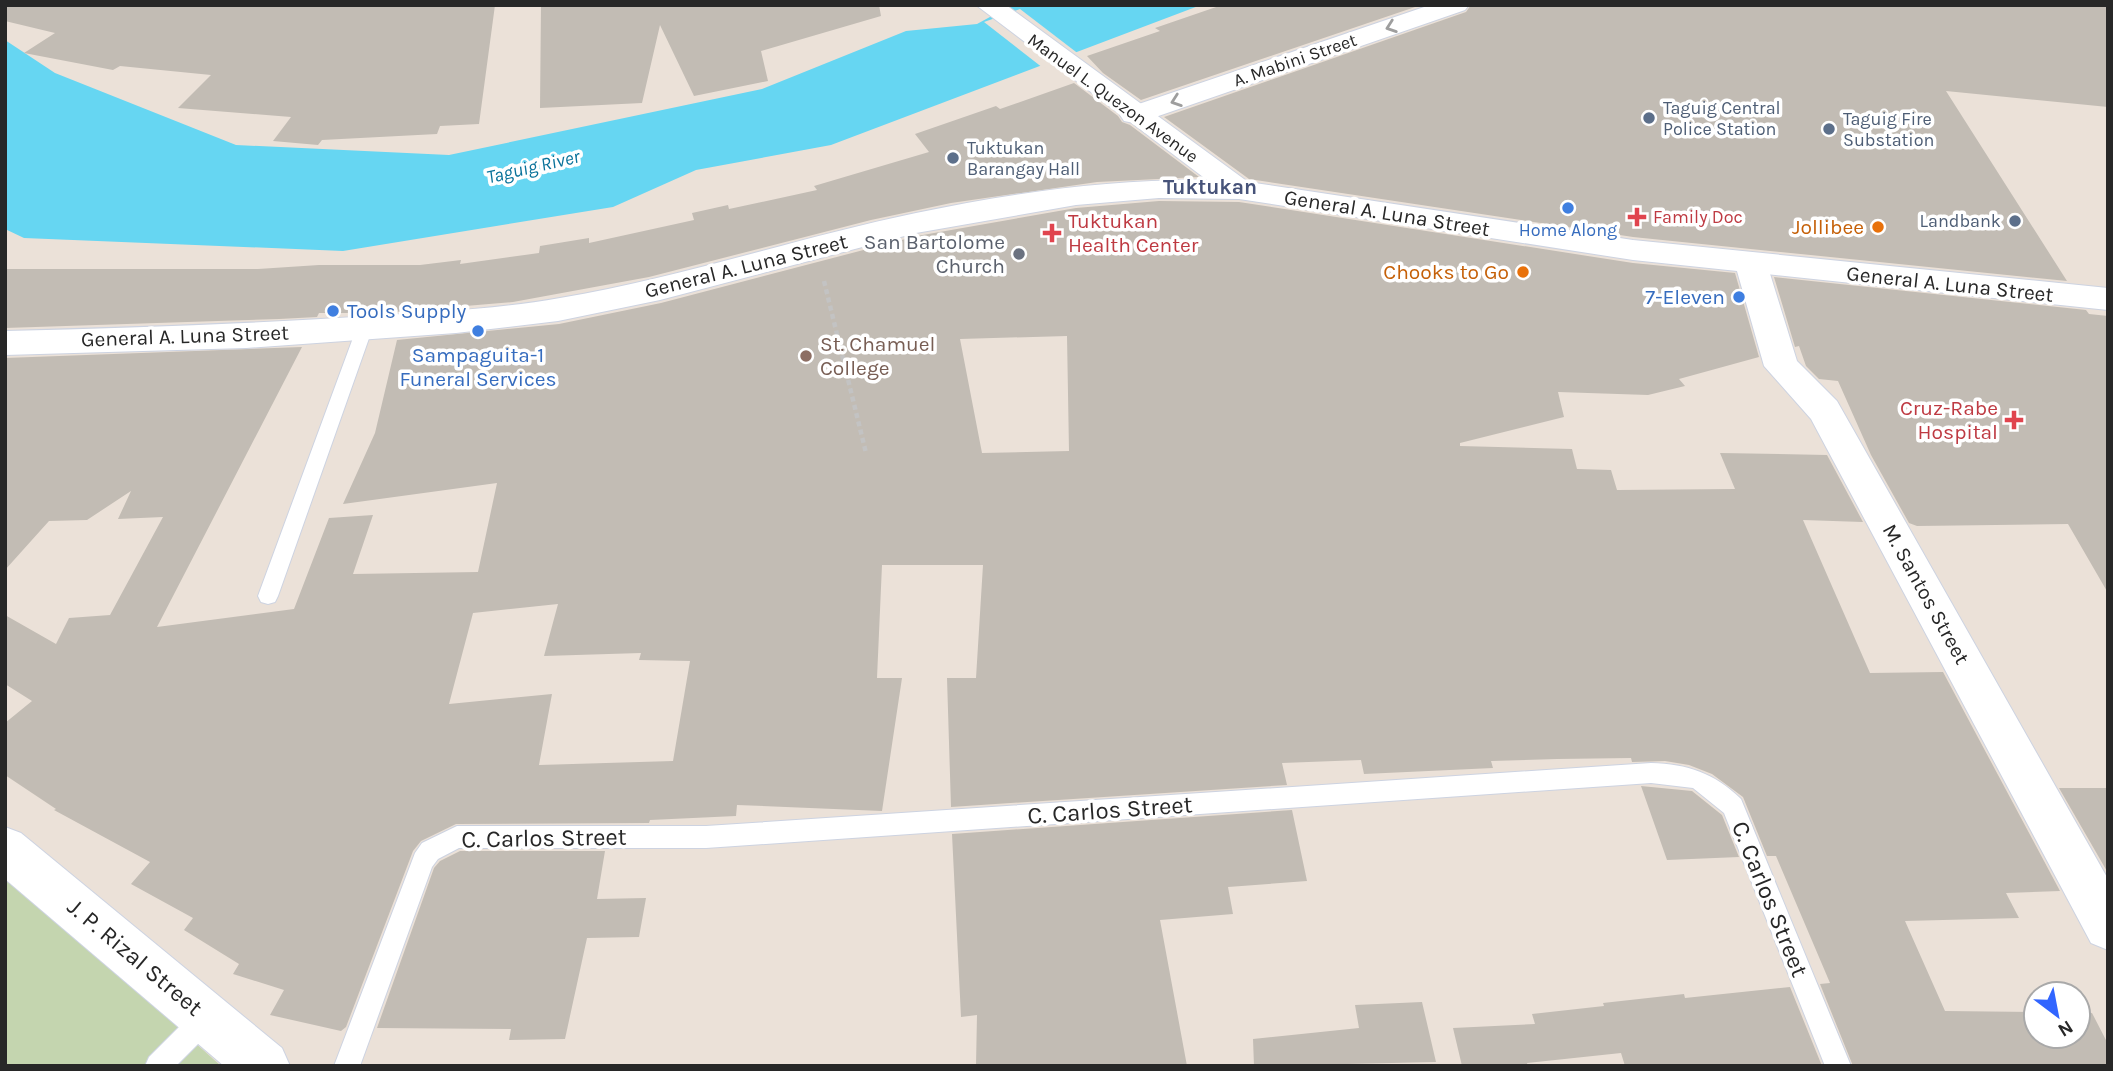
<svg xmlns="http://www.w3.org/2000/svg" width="2113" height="1071" font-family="Karla,sans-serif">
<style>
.cemetery{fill:#c4d5af}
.water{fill:#66d6f2}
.pier{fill:#ebe1d8}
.building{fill:#c2bcb4;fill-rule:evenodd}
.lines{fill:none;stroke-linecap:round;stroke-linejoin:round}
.service-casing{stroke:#cdd3e1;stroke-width:2}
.minor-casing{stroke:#cdd3e1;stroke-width:2}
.tertiary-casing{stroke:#cdd3e1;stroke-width:2}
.secondary-casing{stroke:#cdd3e1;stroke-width:2}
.path{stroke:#c3c3c3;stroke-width:4.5;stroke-dasharray:5 3.5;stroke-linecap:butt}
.service{fill:#fff;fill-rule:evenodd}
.minor{fill:#fff;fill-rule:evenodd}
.tertiary{fill:#fff;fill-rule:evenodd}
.secondary{fill:#fff;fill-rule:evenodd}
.oneway{stroke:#9e9e9e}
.service-dot{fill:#5c6f8a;stroke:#fff;stroke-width:2.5}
.shop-dot{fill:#3f7fe0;stroke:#fff;stroke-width:2.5}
.health-dot{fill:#e0444e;stroke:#fff;stroke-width:2.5}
.food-dot{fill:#e8710a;stroke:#fff;stroke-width:2.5}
.worship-dot{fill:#6b7280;stroke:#fff;stroke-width:2.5}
.education-dot{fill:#8d6e63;stroke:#fff;stroke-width:2.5}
.labels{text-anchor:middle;stroke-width:7;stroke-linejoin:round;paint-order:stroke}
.far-street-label{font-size:18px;fill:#272727;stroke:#fff}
.far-service-label{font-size:18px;fill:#4e5e75;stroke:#fff;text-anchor:start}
.far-health-label{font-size:18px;fill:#be3a42;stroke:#fff;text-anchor:start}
.far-shop-label{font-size:18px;fill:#366cbe;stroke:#fff}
.far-water-label{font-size:19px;font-style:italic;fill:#09729a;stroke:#fff}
.far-quarter-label{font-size:21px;font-weight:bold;fill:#475379;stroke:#fff}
.street-label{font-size:21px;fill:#272727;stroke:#fff}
.health-label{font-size:21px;fill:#be3a42;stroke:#fff;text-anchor:start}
.food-label{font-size:21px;fill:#c56008;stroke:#fff;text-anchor:end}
.worship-label{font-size:21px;fill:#5b616d;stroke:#fff;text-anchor:end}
.shop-label{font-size:21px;fill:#366cbe;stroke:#fff;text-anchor:end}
.education-label{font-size:21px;fill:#785e54;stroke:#fff;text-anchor:start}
.near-street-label{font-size:24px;fill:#272727;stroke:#fff}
</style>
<rect width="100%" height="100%" fill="#ebe1d8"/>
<!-- cemetery -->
<path class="cemetery" d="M5 872 221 1066H5Z"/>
<!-- water -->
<path class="water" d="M1012 5H1201L831 145 696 170 613 207 343 251 24 238 5 229V40L55 73 236 145 449 155 762 89 906 31 977 24Z"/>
<!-- pier -->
<path class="pier" d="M1020 9 1080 55 1043 68 984 22Z"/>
<!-- building -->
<path class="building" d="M5 5H495L479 124 440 126 437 134 322 140 318 145 273 141 291 117 178 108 211 75 120 66 113 70 24 53 55 33 5 21Z
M541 5H879L881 16 761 51 768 81 694 96 660 25 642 103 540 108Z
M1222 5H1421L1141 100 1103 73 1087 56 1160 31 1155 28Z
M1471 5H2108V107L1946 91 2067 281 1633 237 1249 179 1164 117 1466 12Z
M1074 83 1118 116 1122 122 1130 125 1199 177 1097 182 951 203 871 220 649 277 513 302 382 313H319L317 317 279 319 5 328V269H258L319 265H420L461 260 460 264 539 253 540 246 589 238V243L694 220 692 213 728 205 729 209 817 190 814 186 929 152 915 134 996 106 1000 109Z
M1159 201 1239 202 1633 263 1735 273 1759 357 1679 379 1685 386 1648 395 1558 392 1564 417 1460 443V446L1572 449 1577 469 1611 470 1617 490 1735 489 1720 453 1827 455 1863 522 1803 520 1870 673 1943 672 2060 891 2006 893 2019 918 1905 921 1945 1011 2036 1012V1036H2078V1012L2092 1013 2108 1044V1066H1853L1820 984 1830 983 1776 856H1767L1743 797 1712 774 1689 765 1665 761 1632 762 1631 758 1557 759 1491 761 1493 768 1364 774 1361 760 1282 763 1287 785 951 807 947 678H976L983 565H882L877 678H902L882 811 737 805 736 816 650 820 649 823 456 824 421 841 413 851 346 1027 341 1031 270 1015 284 990 233 974 239 964 184 930 193 918 131 884 150 862 54 810 56 809 5 775V723L32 701 5 684V615L56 644 69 618 110 615 163 517 118 519 131 491 87 520 49 521 5 570V358L302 347 157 627 294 609 329 518 373 515 353 574 478 572 497 483 343 504 375 433 397 340 559 324 661 303 917 236 1076 208ZM1067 336 1069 451 982 453 960 339ZM558 604 544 656 641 653 639 660 690 661 673 761 539 765 552 694 449 704 473 613Z
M1774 277 2086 310 2089 314 2108 316V593L2068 524 1917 526 1909 523 1871 455 1838 381 1819 379 1806 366 1799 346 1795 347Z
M1641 786 1692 791 1722 815 1739 857 1667 860Z
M2059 788H2108V873Z
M1292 810 1307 881 1228 887 1233 914 1160 920 1187 1066H976L977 1015 961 1017 952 834Z
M460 851H605L597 899 646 898 639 937 587 938 565 1039 509 1040 511 1029 377 1028 434 868 440 861Z
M1790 987 1822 1066H1625L1621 1053 1527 1063 1528 1066H1462L1453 1028 1535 1024 1532 1014 1604 1006 1603 1003 1684 994 1685 998Z
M1422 1002 1436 1062 1254 1066 1253 1039 1359 1028 1355 1005Z"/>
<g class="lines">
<defs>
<path id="service" d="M365 321 373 327 278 596 275 602 268 604 261 602 258 596 357 327Z
M1651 763C1688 764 1714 773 1741 799L1851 1066H1825L1724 813 1693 788 1651 783 706 848H459L438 859 432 867 360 1066H334L415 853 422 843 457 826H706Z
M206 1005 215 1009 219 1018 215 1027 176 1066H145L149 1057 197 1009Z"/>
<path id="minor" d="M1430 5H1469L1465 10 1144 121 1134 123 1124 121 1120 115 1124 109Z
M1751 254 1762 257 1767 264 1797 361 1837 401 2108 879V950L2091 943 1811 419 1764 366 1735 264 1740 257Z"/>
<path id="tertiary" d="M5 827 21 833 282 1048 290 1066H224L5 879Z"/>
<path id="secondary" d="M976 5H1006L1248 182 1633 240 2108 288V310L1633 260 1239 199 1159 198 1076 205 916 233 660 300 558 321 456 333 246 348 5 355V331C127 328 249 324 371 316 434 312 498 309 560 298 680 278 796 238 916 213 1011 193 1109 179 1207 180Z"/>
</defs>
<!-- service casing -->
<use href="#service" class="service-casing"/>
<!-- minor casing -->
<use href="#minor" class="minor-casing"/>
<!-- tertiary casing -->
<use href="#tertiary" class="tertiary-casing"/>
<!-- secondary casing -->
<use href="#secondary" class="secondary-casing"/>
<!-- path -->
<path class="path" d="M824 281 866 453"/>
<!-- service -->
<use href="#service" class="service"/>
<!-- minor -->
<use href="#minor" class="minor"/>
<!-- tertiary -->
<use href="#tertiary" class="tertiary"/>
<!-- secondary -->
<use href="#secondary" class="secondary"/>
</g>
<!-- one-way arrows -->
<defs><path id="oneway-chevron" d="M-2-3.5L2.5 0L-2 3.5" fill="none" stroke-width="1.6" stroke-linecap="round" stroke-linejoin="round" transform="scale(1.75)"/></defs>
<g class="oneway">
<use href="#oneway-chevron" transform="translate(1391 27) rotate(161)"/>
<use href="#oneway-chevron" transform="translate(1176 101) rotate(161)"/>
</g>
<!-- markers -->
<g class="service-dot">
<circle cx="1649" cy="118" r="7"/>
<circle cx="1829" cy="129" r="7"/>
<circle cx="953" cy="158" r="7"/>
<circle cx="2015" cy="221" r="7"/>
</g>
<g class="shop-dot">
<circle cx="1568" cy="208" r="7"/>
<circle cx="1739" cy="297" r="7"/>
<circle cx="333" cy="311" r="7"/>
<circle cx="478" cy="331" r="7"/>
</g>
<g class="health-dot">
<path d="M1633.5 206.5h7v7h7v7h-7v7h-7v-7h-7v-7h7z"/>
<path d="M1048.5 222.5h7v7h7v7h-7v7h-7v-7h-7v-7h7z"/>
<path d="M2010.5 409.5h7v7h7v7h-7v7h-7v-7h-7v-7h7z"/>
</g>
<g class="food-dot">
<circle cx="1878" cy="227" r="7"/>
<circle cx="1523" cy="272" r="7"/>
</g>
<circle class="worship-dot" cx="1019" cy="254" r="7"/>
<circle class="education-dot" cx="806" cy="356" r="7"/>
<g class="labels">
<!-- far-street labels -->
<g class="far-street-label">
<text transform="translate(1295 60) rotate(-19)" y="6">A. Mabini Street</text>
<text transform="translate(1113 98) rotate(36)" y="6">Manuel L. Quezon Avenue</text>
</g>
<!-- far-service labels -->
<g class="far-service-label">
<text x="1663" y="114">Taguig Central<tspan x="1663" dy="21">Police Station</tspan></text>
<text x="1843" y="125">Taguig Fire<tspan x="1843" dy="21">Substation</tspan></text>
<text x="967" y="154">Tuktukan<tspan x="967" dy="21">Barangay Hall</tspan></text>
<text x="2001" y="227" text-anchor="end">Landbank</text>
</g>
<!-- far-health labels -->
<g class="far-health-label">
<text x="1653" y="223">Family Doc</text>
</g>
<!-- far-shop labels -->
<g class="far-shop-label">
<text x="1568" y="236">Home Along</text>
</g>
<!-- far-water labels -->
<g class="far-water-label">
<text transform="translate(533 166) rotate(-13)" y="7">Taguig River</text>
</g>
<!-- far-quarter labels -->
<g class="far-quarter-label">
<text x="1210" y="194">Tuktukan</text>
</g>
<!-- street labels -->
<g class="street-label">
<text transform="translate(1387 213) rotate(9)" y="7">General A. Luna Street</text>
<text transform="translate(746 266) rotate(-14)" y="7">General A. Luna Street</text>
<text transform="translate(1950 284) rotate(6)" y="7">General A. Luna Street</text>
<text transform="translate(185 336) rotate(-2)" y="7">General A. Luna Street</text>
<text transform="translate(1926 594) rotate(61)" y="7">M. Santos Street</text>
</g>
<!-- health labels -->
<g class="health-label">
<text x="1068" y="228">Tuktukan<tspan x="1068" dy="24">Health Center</tspan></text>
<text x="1998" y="415" text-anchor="end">Cruz-Rabe<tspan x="1998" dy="24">Hospital</tspan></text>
</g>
<!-- food labels -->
<g class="food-label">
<text x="1864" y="234">Jollibee</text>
<text x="1509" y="279">Chooks to Go</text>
</g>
<!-- worship labels -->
<g class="worship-label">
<text x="1005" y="249">San Bartolome<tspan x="1005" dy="24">Church</tspan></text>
</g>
<!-- shop labels -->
<g class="shop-label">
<text x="1725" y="304">7-Eleven</text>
<text x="347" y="318" text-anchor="start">Tools Supply</text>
<text x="478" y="362" text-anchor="middle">Sampaguita-1<tspan x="478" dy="24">Funeral Services</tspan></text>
</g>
<!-- education labels -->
<g class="education-label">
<text x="820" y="351">St. Chamuel<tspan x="820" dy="24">College</tspan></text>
</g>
<!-- near-street labels -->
<g class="near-street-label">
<text transform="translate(1110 810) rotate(-4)" y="8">C. Carlos Street</text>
<text transform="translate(544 838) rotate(-1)" y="8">C. Carlos Street</text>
<text transform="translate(1770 899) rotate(68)" y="8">C. Carlos Street</text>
<text transform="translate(135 957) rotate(40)" y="8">J. P. Rizal Street</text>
</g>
</g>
<!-- border -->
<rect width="2113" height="1071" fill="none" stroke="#272727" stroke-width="14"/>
<!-- north arrow -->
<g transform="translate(2057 1015) rotate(148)"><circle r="33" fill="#ffffff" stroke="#a9a9a9" stroke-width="2"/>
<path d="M0-5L12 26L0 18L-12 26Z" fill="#3165ff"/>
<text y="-10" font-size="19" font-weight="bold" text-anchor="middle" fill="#272727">N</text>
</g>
</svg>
